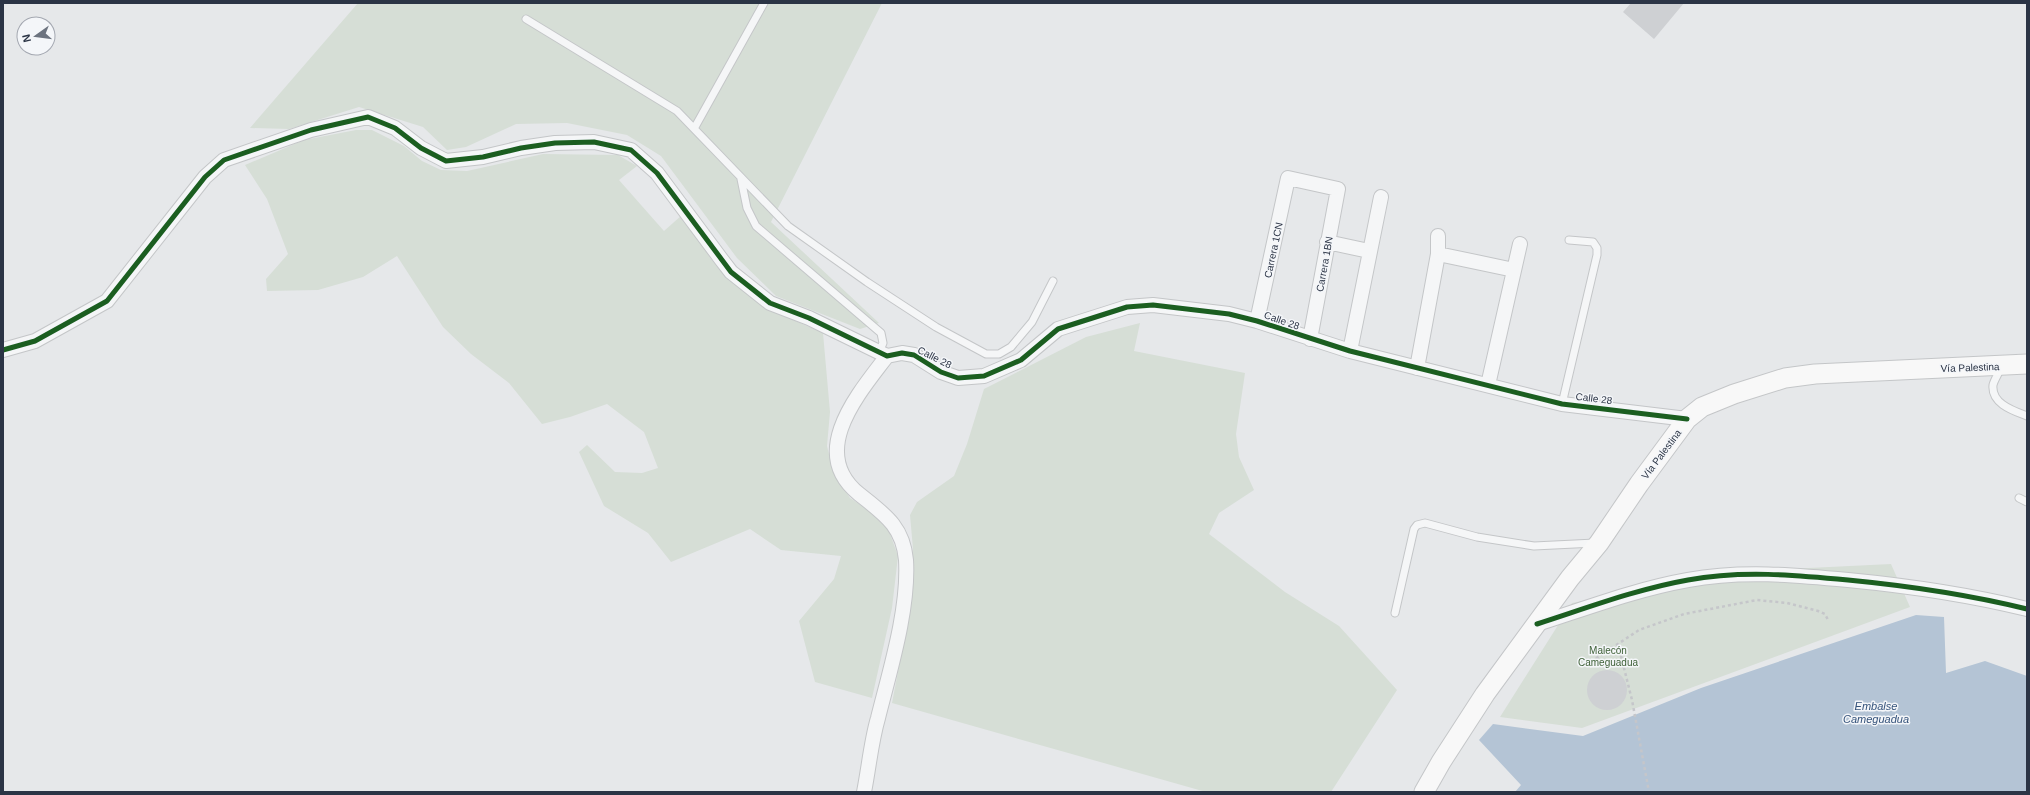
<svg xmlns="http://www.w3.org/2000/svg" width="2030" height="795" font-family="Arial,sans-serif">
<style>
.green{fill:#d6ded6}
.water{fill:#b4c4d5}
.building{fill:#ced0d3}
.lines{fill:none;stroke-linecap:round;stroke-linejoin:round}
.lane-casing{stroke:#c4c6c8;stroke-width:9}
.street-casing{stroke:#c4c6c8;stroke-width:16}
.secondary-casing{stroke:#c4c6c8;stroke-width:21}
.path{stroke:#c5c6ca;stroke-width:2.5;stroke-dasharray:3 3;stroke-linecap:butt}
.lane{stroke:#f5f6f7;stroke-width:7}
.street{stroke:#f5f6f7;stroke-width:14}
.secondary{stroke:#f8f8f8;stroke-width:19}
.cycleway-casing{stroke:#f4f6f9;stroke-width:8}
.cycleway{stroke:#1b5e20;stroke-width:5}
.labels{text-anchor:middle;stroke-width:3;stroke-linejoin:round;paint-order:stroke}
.street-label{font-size:10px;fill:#2b3445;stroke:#f4f6f9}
.park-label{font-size:10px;fill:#3f6138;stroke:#f4f6f9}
.water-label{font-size:11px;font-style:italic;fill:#34527a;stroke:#f4f6f9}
</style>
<rect width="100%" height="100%" fill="#e6e8ea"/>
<!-- green -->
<path class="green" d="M358 3H882L771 222 879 323 860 329 776 296 737 258 661 156 627 135 567 123 516 124 466 147 447 150 423 127 359 107 289 129 250 128Z
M356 130H372L404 146 422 161 441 170 467 171 543 154 618 155 637 166 619 180 664 231 682 215 711 259 733 281 775 312 823 333 830 412 827 446 834 474 850 498 876 515 889 531 898 556 892 608 872 698 815 682 799 621 834 579 841 556 781 550 750 529 671 562 648 533 604 506 579 452 587 445 615 472 642 473 658 468 644 432 607 404 570 417 542 424 509 383 471 354 443 327 397 256 363 277 318 290 267 291 266 279 288 254 267 199 245 165 304 140Z
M1140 323 1134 351 1245 373 1236 434 1239 457 1254 490 1219 513 1209 534 1285 592 1339 626 1397 690 1331 792H1206L892 703 907 625 913 549 910 515 917 502 954 476 967 444 984 389 1086 337Z
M1891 564 1910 607 1582 728 1500 717 1572 603 1746 571Z"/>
<!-- water -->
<path class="water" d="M1916 615 1944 617 1946 673 1985 661 2027 676V792H1515L1521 785 1479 740 1493 724 1583 736 1701 688Z"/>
<!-- building -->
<path class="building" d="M1631 3H1684L1654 39 1623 12Z
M1587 690a20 20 0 1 1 40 0a20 20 0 1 1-40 0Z"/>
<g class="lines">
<defs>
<path id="lane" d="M526 19 677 111 788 226 867 282 936 327 986 354H999L1011 347 1032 322 1053 281
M695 127 764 3
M741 179 747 208 756 226 881 333 883 343 879 352
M2001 367C1999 373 1994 380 1993 385 1991 404 2014 411 2027 416
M1562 404 1597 255V248L1593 242 1569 240
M2019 498 2027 502
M1395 613 1414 529 1417 525 1425 523 1477 537 1534 546 1595 543"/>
<path id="street" d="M1327 242 1369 251
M1438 254 1514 270
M1257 321 1288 178 1338 189 1310 339
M3 350 35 341 107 301 205 177 224 160 311 130 368 117 395 128 421 148 446 161 483 157 521 148 555 143 594 142 631 150 657 173 721 259 731 272 770 303 809 318 887 356
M1350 351 1381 197
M887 356 902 353 914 355 941 372 958 378 984 376 1021 360 1058 329 1127 307 1153 305 1229 314 1257 321 1350 351 1562 404 1687 419
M1417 368 1438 254V236
M1488 385 1520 244
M1537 624C1587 608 1637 589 1688 580 1741 570 1795 575 1848 580 1910 586 1966 594 2027 609
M864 792C869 767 871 742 878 718 890 670 909 609 906 560 903 526 884 514 859 494 807 452 859 393 887 356"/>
<path id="secondary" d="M1424 792 1441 762 1485 694 1570 578 1599 543 1639 484 1687 419 1702 407 1734 394 1785 378 1815 374 2027 364"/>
</defs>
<!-- lane casing -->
<use href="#lane" class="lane-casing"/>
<!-- street casing -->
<use href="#street" class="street-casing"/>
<!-- secondary casing -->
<use href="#secondary" class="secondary-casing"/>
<!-- path -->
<path class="path" d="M1618 644 1632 700 1649 792
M1586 665 1639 630 1684 614 1757 600 1787 603 1818 611 1825 614 1828 620"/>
<!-- lane -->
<use href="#lane" class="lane"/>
<!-- street -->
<use href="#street" class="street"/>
<!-- secondary -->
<use href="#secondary" class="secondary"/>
<defs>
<path id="cycleway" d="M3 350 35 341 107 301 205 177 224 160 311 130 368 117 395 128 421 148 446 161 483 157 521 148 555 143 594 142 631 150 657 173 731 272 770 303 809 318 887 356 902 353 914 355 941 372 958 378 984 376 1021 360 1058 329 1127 307 1153 305 1229 314 1257 321 1350 351 1562 404 1687 419
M1537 624C1587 608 1637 589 1688 580 1741 570 1795 575 1848 580 1910 586 1966 594 2027 609"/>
</defs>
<!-- cycleway casing -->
<use href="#cycleway" class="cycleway-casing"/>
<!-- cycleway -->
<use href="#cycleway" class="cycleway"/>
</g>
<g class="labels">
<!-- street labels -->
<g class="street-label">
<text transform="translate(1273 250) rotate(-78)" y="4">Carrera 1CN</text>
<text transform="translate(1324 264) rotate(-80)" y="4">Carrera 1BN</text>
<text transform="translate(1282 320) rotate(19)" y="4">Calle 28</text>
<text transform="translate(935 357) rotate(27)" y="4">Calle 28</text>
<text transform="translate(1970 367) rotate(-2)" y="4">Vía Palestina</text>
<text transform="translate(1594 398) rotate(7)" y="4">Calle 28</text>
<text transform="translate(1661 454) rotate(-53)" y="4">Vía Palestina</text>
</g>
<!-- park labels -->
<g class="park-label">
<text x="1608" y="654">Malecón<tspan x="1608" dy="12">Cameguadua</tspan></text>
</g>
<!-- water labels -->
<g class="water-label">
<text x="1876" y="710">Embalse<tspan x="1876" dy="13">Cameguadua</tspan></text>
</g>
</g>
<!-- border -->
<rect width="2030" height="795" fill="none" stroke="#2b3445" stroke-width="8"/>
<!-- north arrow -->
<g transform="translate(36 36) rotate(256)"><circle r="19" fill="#f4f6f9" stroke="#a4a8b1"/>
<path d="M0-3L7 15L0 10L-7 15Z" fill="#6c737f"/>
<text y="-6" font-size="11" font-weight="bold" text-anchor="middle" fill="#2b3445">N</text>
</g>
</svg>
